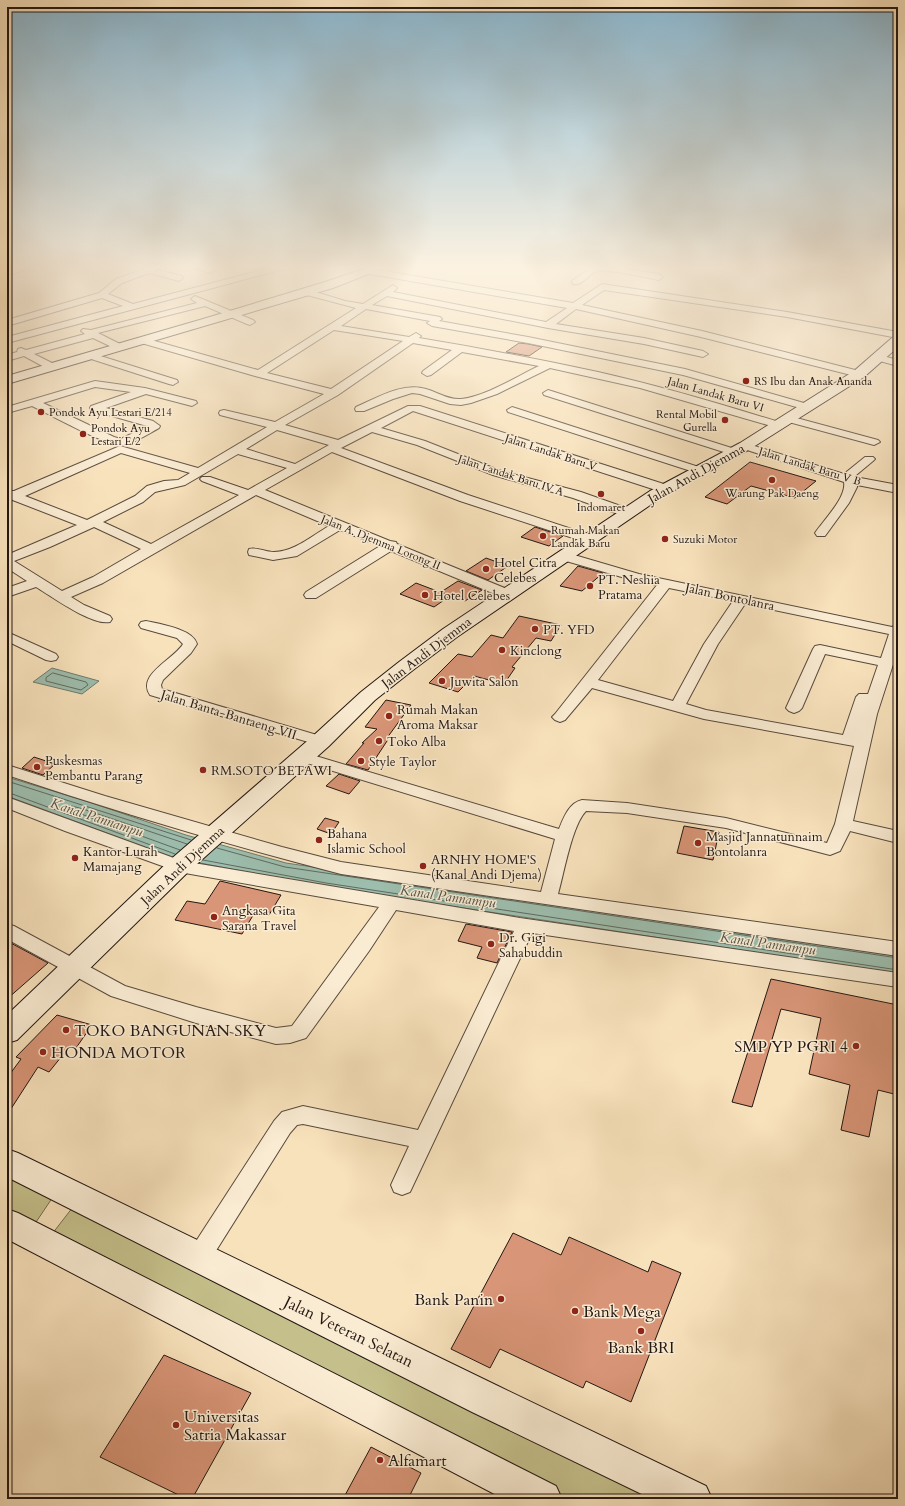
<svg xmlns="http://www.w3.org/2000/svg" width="905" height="1506" font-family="Cardo,serif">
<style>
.green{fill:#c5c08b;stroke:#746c4e}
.water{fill:#9dbeae;stroke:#6c7b70}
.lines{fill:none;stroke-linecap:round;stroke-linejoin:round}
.shore{stroke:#606a60;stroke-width:1}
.building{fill:#d89577;stroke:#231712}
.street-casing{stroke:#584a3c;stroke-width:2}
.secondary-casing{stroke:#231712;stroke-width:2}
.street{fill:#faecd3;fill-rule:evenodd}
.secondary{fill:#faecd3;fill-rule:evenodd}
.poi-dot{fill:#8f2418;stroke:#faecd3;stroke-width:1.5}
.labels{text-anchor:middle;stroke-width:3;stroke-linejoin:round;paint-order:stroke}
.far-poi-label{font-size:11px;fill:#231712;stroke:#faecd3;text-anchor:start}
.far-street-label{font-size:11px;fill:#231712;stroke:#faecd3}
.street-label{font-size:13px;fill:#231712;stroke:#faecd3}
.poi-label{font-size:13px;fill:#231712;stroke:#faecd3;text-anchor:start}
.water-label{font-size:14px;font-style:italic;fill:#4e5149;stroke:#faecd3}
.near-poi-label{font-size:16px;fill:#231712;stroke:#faecd3;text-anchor:start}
.near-street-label{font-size:16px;fill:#231712;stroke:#faecd3}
</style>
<rect width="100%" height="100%" fill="#f8e2bc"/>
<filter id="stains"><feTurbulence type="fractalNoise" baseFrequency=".005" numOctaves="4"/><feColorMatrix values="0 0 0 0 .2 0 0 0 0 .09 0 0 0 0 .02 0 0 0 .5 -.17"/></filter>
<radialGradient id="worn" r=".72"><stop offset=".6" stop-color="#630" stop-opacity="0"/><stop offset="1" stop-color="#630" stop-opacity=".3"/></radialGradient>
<!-- green -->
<path class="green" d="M7 1170 59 1188 28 1234 7 1223Z
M80 1198 647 1477 639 1499H543L45 1243Z"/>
<!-- water -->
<path class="water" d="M52 668 99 681 82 694 33 682Z
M7 777 86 801 186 835 286 863 898 954V974L325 887 174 858 7 796Z"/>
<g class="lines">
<!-- shore -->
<path class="shore" d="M53 673 86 682 88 685 81 690 46 681V678Z
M7 781 191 840
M7 792 175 854
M217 848 285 867 898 958
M180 850 70 810 69 807 72 806 83 809 187 844
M203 860 326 883 898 970"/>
</g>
<!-- building -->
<path class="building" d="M519 343 528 344 542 347 529 356 506 352Z
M750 462 816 481 795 498 751 486 727 504 705 497Z
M535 527 563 536 549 546 521 537Z
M486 558 508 566 488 580 466 571Z
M578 566 603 573 582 591 560 586Z
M458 581 482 590 465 601 441 592Z
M416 583 450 596 434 607 400 594Z
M519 616 561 625 551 641 536 638 512 667 515 668 504 684 474 676 458 692 429 683 458 654 472 657 491 635 503 638Z
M386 700 411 705 387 738H389L368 770 346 764 364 743H362L377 729 365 727Z
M34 757 55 764 43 775 22 768Z
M339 774 360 781 349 794 326 786Z
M325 818 339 822 331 834 317 829Z
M684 826 719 832 713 860 677 853Z
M220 881 281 895 269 915 255 912 242 934 175 920 187 901 205 904Z
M466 924 512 932 497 963 477 958 482 947 458 941Z
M7 941 48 963 7 999Z
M771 979 898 1005V1095L878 1090 869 1137 841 1130 850 1085 809 1074 821 1018 781 1009 752 1107 732 1102Z
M57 1015 92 1025 76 1048 70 1046 49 1072 38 1067 7 1115V1078L21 1059 16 1057Z
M513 1233 561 1255 569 1237 648 1272 652 1261 681 1273 631 1402 586 1381 583 1388 500 1349 490 1368 451 1349Z
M164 1355 251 1393 192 1499H187L100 1457Z
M371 1447 421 1473 408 1499H343Z"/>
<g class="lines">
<defs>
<path id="street" d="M150 267H161L157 270 182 276 183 278 179 281 149 273 122 283 108 294 133 304 273 267H285L284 269 7 343V337L123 306 102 298 7 326V320L99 293 116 279Z
M196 267H208L215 270 211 273 197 269Z
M592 267H612L659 274 663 277 659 280C648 278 606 268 597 271 588 274 583 286 573 284L572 282 573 280Z
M367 268 573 303 602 284 787 312 898 332V338L787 317 604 290 582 305 702 331 863 372 864 374 859 377 701 337 576 309 556 324 644 338 703 351 708 354 703 357 644 344 548 328 387 296 372 305 440 317 442 319 439 321 528 337 685 369 811 405 812 407 807 410 683 375 528 343 432 326 427 323 430 321 366 309 341 326 409 337 416 333 421 336 419 338C479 348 538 359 598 372 660 386 721 404 782 423L783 425 778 428 640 388 550 368 497 394 471 403 461 405 450 404 420 394 412 393 393 399 364 411H356L355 409 356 407C377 398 402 382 426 389 437 392 448 400 461 399 486 396 516 377 539 366L462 352 431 375 427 376 422 373 423 371 452 350 413 343 338 395 285 425 338 440 408 406H420L670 486 672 489 670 492H662L413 411 381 428 425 441 501 471 581 492 632 510 634 513 632 516H624L573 498 493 475 417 445 372 432 341 448 468 495 593 536 595 539 593 542H585L460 501 332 452 265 490 390 541 396 542 397 544 512 591 514 594 512 597H502L391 551 316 598H306L304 595 306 592 380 546 340 530 297 556 273 560 249 555 248 552 249 549C258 547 265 552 274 552 294 552 313 535 329 526L256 495 103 583 71 597 84 605 110 616 112 619 110 622C92 626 51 596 36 587L7 597V588L27 581 7 568V555L77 525 10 499 7 497V491H14L120 446 198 468 267 427 220 415 219 413 220 411 224 410 275 422 324 394 255 376 138 342 136 340 138 338H144L258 370 356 308 303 294 302 292 303 290 306 289 345 301 363 304 393 285 397 288 393 292 546 322 567 308 364 273 363 271ZM334 330 403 341 331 389 267 373ZM277 430 329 445 295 464 246 449ZM121 453 190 473 178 480 164 481 147 486 135 496 87 520 25 496ZM238 454 287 468 248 490 210 477H202L200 479 202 481 239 495 151 544 103 522 143 502 155 492 185 485ZM94 527 141 549 93 577 62 591 14 561 50 547Z
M195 296 253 320 255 322 250 325 247 324 205 306 98 333 122 345 124 347 122 349H116L93 338 34 354 56 365 57 367 56 369H48L24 356 7 361V355L17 352 18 349 21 348 26 350 85 334 81 331 83 329 91 330 197 303 191 299Z
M91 353 177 380 178 382 173 385 169 384 88 358 86 356 88 354Z
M879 355 898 360V366L876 360 874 358 876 356Z
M95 381 145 388 196 401 197 403 192 406 146 394 106 408 153 421 160 426 159 428C148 434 135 443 122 445 108 447 49 414 32 406L7 413V407ZM95 387 131 392 91 406 90 408 91 410 147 426 121 439 114 437 43 403Z
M548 390 738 450 740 452 738 454H730L544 395 543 393Z
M512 407 702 468 704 470 702 472H694L508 412 507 410Z
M789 416 878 440 880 442 874 445 785 421 784 419 785 417Z
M745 443 844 474 865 457H873L875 459 873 461 855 476V477L898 485V493L857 485V487L849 503 825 536H817L815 533C823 521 847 497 844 482L741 448 739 446Z
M564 552 639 574 892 627 898 624V649L877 714 853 821 898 831V843L850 831 840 851 830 855 726 828 627 813 586 811C572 825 564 873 558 894L898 942V956L341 874C229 845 117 812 7 775V765L105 796 282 847 341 862 541 892 555 839 297 760 295 757 297 754 303 752 309 754 559 829C564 817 569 803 582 800L627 803 726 818 827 843 835 824 854 746 704 719 592 688 565 720 560 722 555 720 552 717 555 714 657 585 632 580 559 559 558 556 559 553ZM669 588 733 601 704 644 673 701 598 680ZM745 604 889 634 881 658 820 645 815 646 813 649 786 708 789 711 794 713 799 711 802 708 825 654 878 665 868 694H859L856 697 843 735 706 710 686 704 718 644Z
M146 621C160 624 193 629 197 644L191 653 163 680 161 685 162 689 327 738 329 741 327 744 321 746 315 744 150 695C136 675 174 659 183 644L177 638 141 628 139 625 141 622Z
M7 632 56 654 58 657 56 660 51 661 46 660 7 641Z
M7 797 182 861 520 918 898 973V987L532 933 410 1192 402 1195 394 1192 391 1185 409 1146 303 1124 297 1125 290 1133 207 1265 199 1268 191 1265 187 1257 191 1249 274 1121 282 1112 303 1106 418 1130 514 931 396 910 369 951 306 1038 290 1043 276 1044 196 1023 111 996 7 939V924L14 926 125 986 196 1007 276 1028 292 1026 379 907 179 872 65 831 7 808Z"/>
<path id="secondary" d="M14 267H29L27 269 7 276V269Z
M367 268 371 269 373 271 371 273 333 288 7 384V376L203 319 325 282Z
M898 336V347L864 377 750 449 662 497 457 637 413 670 375 700 329 746 188 872 17 1040 7 1043V1015L170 860 313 736 361 692 399 662 443 629 650 491 740 443 854 371 893 337Z
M7 1149 18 1153 498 1386 706 1486 712 1499H652L472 1412 7 1177Z
M7 1209 18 1213 556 1486 562 1499H504L7 1239Z"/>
</defs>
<!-- street casing -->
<use href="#street" class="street-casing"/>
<!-- secondary casing -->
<use href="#secondary" class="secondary-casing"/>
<!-- street -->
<use href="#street" class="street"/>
<!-- secondary -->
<use href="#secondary" class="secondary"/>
</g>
<!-- sky -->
<linearGradient id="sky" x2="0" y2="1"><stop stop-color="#8ab8d1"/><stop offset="0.56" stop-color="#fcf2e1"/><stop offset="1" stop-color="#fcf2e1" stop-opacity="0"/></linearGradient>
<rect width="905" height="477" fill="url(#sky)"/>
<!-- markers -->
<g class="poi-dot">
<circle cx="746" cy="381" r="4"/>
<circle cx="41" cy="412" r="4"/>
<circle cx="725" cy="420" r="4"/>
<circle cx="83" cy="434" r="4"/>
<circle cx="772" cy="480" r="4"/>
<circle cx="601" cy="494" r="4"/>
<circle cx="543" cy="536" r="4"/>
<circle cx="665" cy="539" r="4"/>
<circle cx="486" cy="569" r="4"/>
<circle cx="590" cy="586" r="4"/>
<circle cx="425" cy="595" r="4"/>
<circle cx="535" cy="629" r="4"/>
<circle cx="502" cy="650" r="4"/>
<circle cx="442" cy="681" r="4"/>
<circle cx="389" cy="716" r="4"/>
<circle cx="379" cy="741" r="4"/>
<circle cx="361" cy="761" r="4"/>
<circle cx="37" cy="767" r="4"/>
<circle cx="203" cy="770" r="4"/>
<circle cx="319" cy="840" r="4"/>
<circle cx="698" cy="843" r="4"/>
<circle cx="75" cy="858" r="4"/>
<circle cx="423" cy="866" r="4"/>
<circle cx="214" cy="917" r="4"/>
<circle cx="491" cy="944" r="4"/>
<circle cx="66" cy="1030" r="4"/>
<circle cx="856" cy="1046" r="4"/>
<circle cx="43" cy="1052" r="4"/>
<circle cx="501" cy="1299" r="4"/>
<circle cx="575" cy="1311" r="4"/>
<circle cx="641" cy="1331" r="4"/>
<circle cx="176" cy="1425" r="4"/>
<circle cx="380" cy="1460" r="4"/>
</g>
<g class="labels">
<!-- far-poi labels -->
<g class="far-poi-label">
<text x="754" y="385">RS Ibu dan Anak Ananda</text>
<text x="49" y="416">Pondok Ayu Lestari E/214</text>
<text x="717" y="418" text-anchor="end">Rental Mobil<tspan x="717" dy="13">Gurella</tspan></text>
<text x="91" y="432">Pondok Ayu<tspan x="91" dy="13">Lestari E/2</tspan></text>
<text x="772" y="497" text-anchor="middle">Warung Pak Daeng</text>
<text x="601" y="511" text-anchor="middle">Indomaret</text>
<text x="551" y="534">Rumah Makan<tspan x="551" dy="13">Landak Baru</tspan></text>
<text x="673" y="543">Suzuki Motor</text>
</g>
<!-- far-street labels -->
<g class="far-street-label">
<text transform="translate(716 394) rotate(16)" y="4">Jalan Landak Baru VI</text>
<text transform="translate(551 452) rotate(18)" y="4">Jalan Landak Baru V</text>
<text transform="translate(810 466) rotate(17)" y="4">Jalan Landak Baru V B</text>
<text transform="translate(511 475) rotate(18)" y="4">Jalan Landak Baru IV A</text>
<text transform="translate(381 542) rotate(22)" y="4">Jalan A. Djemma Lorong II</text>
</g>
<!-- street labels -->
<g class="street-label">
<text transform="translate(696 473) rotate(-29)" y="5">Jalan Andi Djemma</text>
<text transform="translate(730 596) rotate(12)" y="5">Jalan Bontolanra</text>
<text transform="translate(426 652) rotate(-37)" y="5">Jalan Andi Djemma</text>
<text transform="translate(229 714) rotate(17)" y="5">Jalan Banta-Bantaeng VII</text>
<text transform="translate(182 865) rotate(-43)" y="5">Jalan Andi Djemma</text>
</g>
<!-- poi labels -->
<g class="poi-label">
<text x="494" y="567">Hotel Citra<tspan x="494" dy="15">Celebes</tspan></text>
<text x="598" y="584">PT. Neshia<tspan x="598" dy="15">Pratama</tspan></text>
<text x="433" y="600">Hotel Celebes</text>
<text x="543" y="634">PT. YFD</text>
<text x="510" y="655">Kinclong</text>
<text x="450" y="686">Juwita Salon</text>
<text x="397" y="714">Rumah Makan<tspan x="397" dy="15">Aroma Maksar</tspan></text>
<text x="387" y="746">Toko Alba</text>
<text x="45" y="765">Puskesmas<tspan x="45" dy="15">Pembantu Parang</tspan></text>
<text x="369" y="766">Style Taylor</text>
<text x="211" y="775">RM.SOTO BETAWI</text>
<text x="327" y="838">Bahana<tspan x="327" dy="15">Islamic School</tspan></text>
<text x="706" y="841">Masjid Jannatunnaim<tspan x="706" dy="15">Bontolanra</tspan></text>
<text x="83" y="856">Kantor Lurah<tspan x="83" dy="15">Mamajang</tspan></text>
<text x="431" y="864">ARNHY HOME'S<tspan x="431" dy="15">(Kanal Andi Djema)</tspan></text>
<text x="222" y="915">Angkasa Gita<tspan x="222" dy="15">Sarana Travel</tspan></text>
<text x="499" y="942">Dr. Gigi<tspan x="499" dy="15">Sahabuddin</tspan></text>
</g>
<!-- water labels -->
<g class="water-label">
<text transform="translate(97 817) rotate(18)" y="5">Kanal Pannampu</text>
<text transform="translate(448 896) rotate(8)" y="5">Kanal Pannampu</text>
<text transform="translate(768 943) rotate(8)" y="5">Kanal Pannampu</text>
</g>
<!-- near-poi labels -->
<g class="near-poi-label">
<text x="74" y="1036">TOKO BANGUNAN SKY</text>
<text x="848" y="1052" text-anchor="end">SMP YP PGRI 4</text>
<text x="51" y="1058">HONDA MOTOR</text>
<text x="493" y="1305" text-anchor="end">Bank Panin</text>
<text x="583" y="1317">Bank Mega</text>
<text x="641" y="1353" text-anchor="middle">Bank BRI</text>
<text x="184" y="1422">Universitas<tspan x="184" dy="18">Satria Makassar</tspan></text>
<text x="388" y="1466">Alfamart</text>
</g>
<!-- near-street labels -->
<g class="near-street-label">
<text transform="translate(349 1331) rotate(26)" y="6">Jalan Veteran Selatan</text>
</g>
</g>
<!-- margin -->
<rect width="905" height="1506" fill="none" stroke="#f8e2bc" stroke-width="24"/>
<rect x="8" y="8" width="889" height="1490" fill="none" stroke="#231712" stroke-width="2"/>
<rect x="12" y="12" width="881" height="1482" fill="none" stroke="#231712"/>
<rect width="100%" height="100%" filter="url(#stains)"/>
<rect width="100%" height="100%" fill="url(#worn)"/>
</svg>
